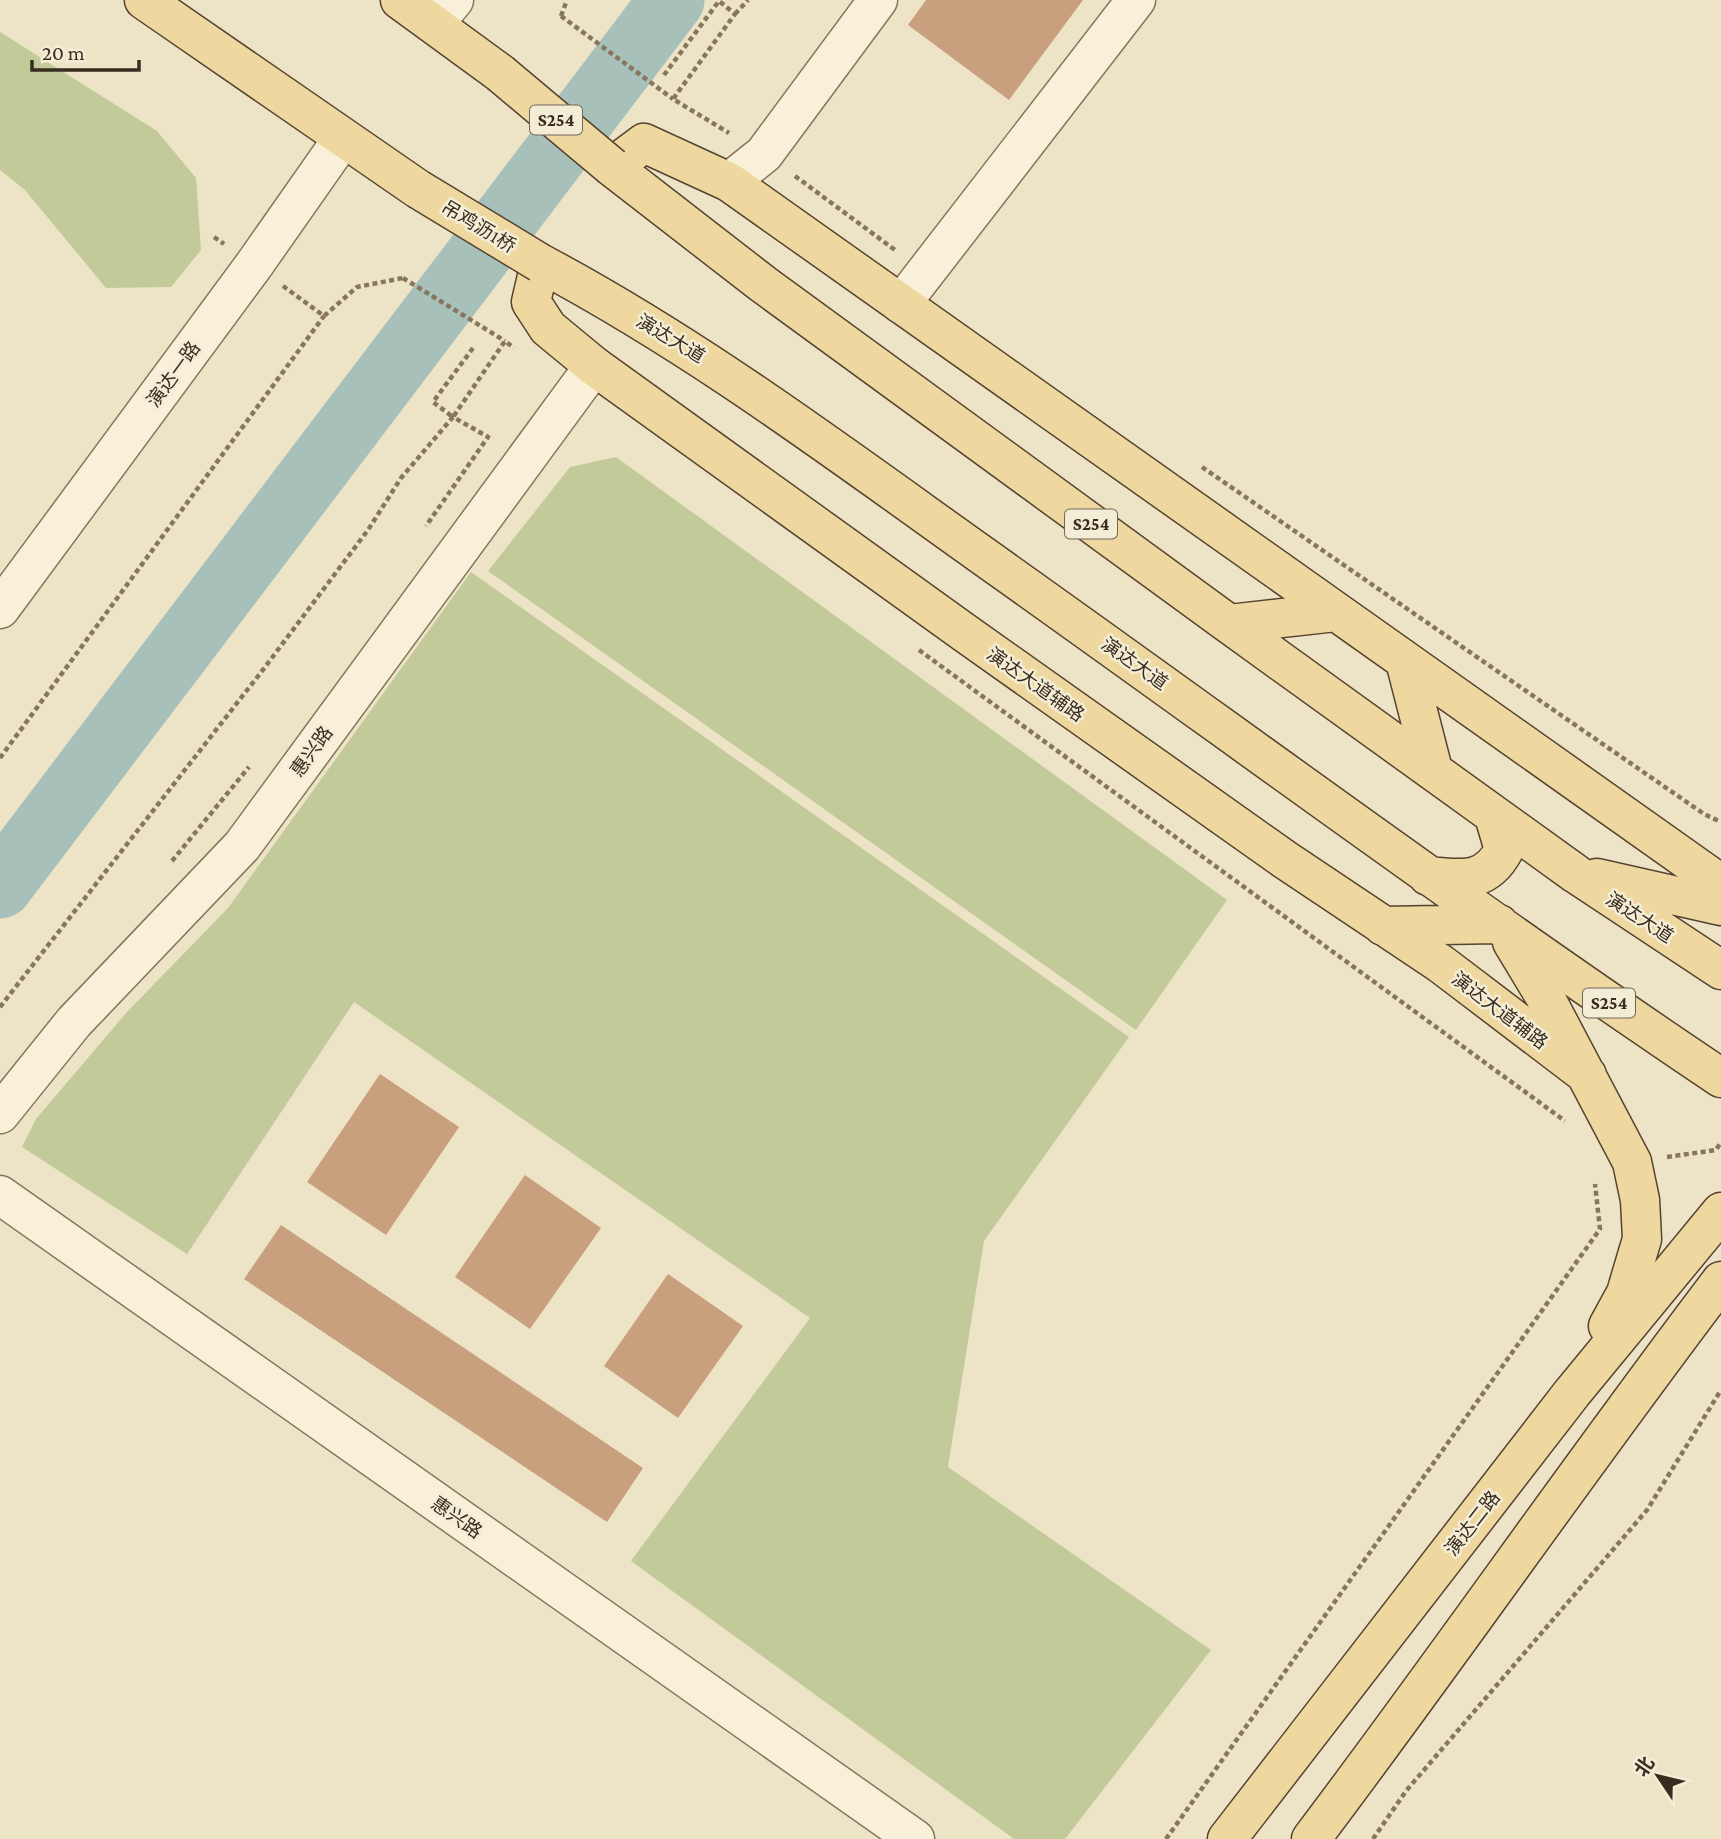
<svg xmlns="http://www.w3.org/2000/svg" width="1721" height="1839" font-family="'Crimson Pro','Noto Sans SC',serif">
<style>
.green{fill:#c3ca9a}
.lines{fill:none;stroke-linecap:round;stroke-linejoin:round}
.river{stroke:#a7c0ba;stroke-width:65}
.building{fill:#c9a07d}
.minor-casing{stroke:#87755c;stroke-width:41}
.major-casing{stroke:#554330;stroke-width:41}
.path{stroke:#87755c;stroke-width:4.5;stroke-dasharray:5 3.5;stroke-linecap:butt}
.minor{stroke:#f8f0d9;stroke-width:38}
.major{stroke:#eed8a0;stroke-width:38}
.major-bridge-casing{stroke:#554330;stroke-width:41;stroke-linecap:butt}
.path-bridge{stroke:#87755c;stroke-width:4.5;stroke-dasharray:5 3.5;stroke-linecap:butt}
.major-bridge{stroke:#eed8a0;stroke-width:38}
.labels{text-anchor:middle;stroke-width:5;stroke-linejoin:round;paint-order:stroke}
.shield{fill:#f4edd5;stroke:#706656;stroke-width:2}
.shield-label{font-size:18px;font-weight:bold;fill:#382c20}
.street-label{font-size:19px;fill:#382c20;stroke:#f4edd5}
</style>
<rect width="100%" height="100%" fill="#ede3c6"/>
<!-- green -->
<path class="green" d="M0 32 157 131 196 178 201 250 171 287 106 288 25 190 0 170Z
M616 457 1227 900 1136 1030 488 571 570 467Z
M471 572 1129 1037 984 1241 948 1467 1211 1650 1065 1839H1014L631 1561 810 1318 354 1002 187 1254 22 1147 36 1119 127 1012 228 908Z"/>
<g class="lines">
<!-- river -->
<path class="river" d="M0 886 672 0"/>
</g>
<!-- building -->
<path class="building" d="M926 0H1083L1009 100 908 25Z
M380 1074 459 1127 386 1235 307 1182Z
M525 1175 601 1228 530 1329 455 1277Z
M281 1225 643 1468 607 1522 244 1279Z
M668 1274 743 1326 678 1418 604 1366Z"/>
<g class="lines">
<defs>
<path id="minor" d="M434 24 454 0
M729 182 764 154 878 0
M901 304 1136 0
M0 609 254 265 343 138
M0 1114 74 1022 242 846 594 366
M0 1195 915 1839"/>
<path id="major" d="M144 0 418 189
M400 0 500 73
M1229 624 1336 612
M1405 661 1433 770
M1428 876C1462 879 1486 884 1504 850L1494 816
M1597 878 1721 906
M1721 884 729 182 644 143 612 167 763 284 1229 624 1576 874 1721 970
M1383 926 1499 924
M1512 942 1544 995 1632 1162 1640 1200 1642 1239 1626 1293 1608 1326
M1587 1075 1441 964 1284 859 965 633 594 366 548 328 531 302 540 263C696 346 836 451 979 553 1226 728 1469 909 1721 1078
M1227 1839 1572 1393 1721 1212
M1311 1839C1450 1655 1581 1465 1721 1281"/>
</defs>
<!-- minor casing -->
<use href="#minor" class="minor-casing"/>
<!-- major casing -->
<use href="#major" class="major-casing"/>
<!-- path -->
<path class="path" d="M735 14 748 0
M561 16 567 0
M664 75 719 1 735 14 673 99 729 133
M795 176 895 250
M214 237 224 244
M283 286 324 316 357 287 403 278
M473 348 433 402 453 417 505 341 514 348
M1202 467 1704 814 1721 822
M919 650 1565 1121
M0 758 324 316
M172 861 249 767
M0 1007 262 671 368 530 401 478 453 417 488 437 426 526
M1667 1157 1716 1150 1721 1142
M1166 1839 1600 1229 1595 1184
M1373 1839 1406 1791 1647 1510 1721 1390"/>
<!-- minor -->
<use href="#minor" class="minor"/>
<!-- major -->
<use href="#major" class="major"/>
<defs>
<path id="major-bridge" d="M500 73 612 167
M418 189 540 263"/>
</defs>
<!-- major-bridge casing -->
<use href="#major-bridge" class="major-bridge-casing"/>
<!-- path-bridge -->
<path class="path-bridge" d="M561 16 673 99
M403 278 505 341"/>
<!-- major-bridge -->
<use href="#major-bridge" class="major-bridge"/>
</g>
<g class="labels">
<!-- shield labels -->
<g class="shield">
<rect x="530" y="105.5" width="52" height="29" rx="5"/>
<rect x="1065" y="509.5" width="52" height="29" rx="5"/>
<rect x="1583" y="988.5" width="52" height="29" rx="5"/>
</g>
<g class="shield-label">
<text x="556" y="126">S254</text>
<text x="1091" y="530">S254</text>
<text x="1609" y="1009">S254</text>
</g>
<!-- street labels -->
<g class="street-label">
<text transform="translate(479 226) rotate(31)" y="7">吊鸡沥1桥</text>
<text transform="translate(671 338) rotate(31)" y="7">演达大道</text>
<text transform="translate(173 374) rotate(-54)" y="7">演达一路</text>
<text transform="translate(1135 663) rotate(35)" y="7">演达大道</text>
<text transform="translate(1036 684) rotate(35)" y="7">演达大道辅路</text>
<text transform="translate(311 751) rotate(-54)" y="7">惠兴路</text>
<text transform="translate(1640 917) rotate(33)" y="7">演达大道</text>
<text transform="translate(1500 1010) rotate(37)" y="7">演达大道辅路</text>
<text transform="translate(457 1517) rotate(35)" y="7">惠兴路</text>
<text transform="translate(1472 1523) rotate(-52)" y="7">演达二路</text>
</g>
</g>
<!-- north arrow -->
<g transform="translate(1658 1776) rotate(305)" stroke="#f4edd5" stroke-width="5" paint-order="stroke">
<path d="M0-5L12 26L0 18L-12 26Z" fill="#382c20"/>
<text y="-10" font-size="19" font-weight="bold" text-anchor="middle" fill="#382c20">北</text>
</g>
<!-- scale -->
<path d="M32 60v10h107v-10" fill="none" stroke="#382c20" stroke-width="3.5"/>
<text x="42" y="60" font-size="21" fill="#382c20" stroke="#f4edd5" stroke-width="5" paint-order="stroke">20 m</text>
</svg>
